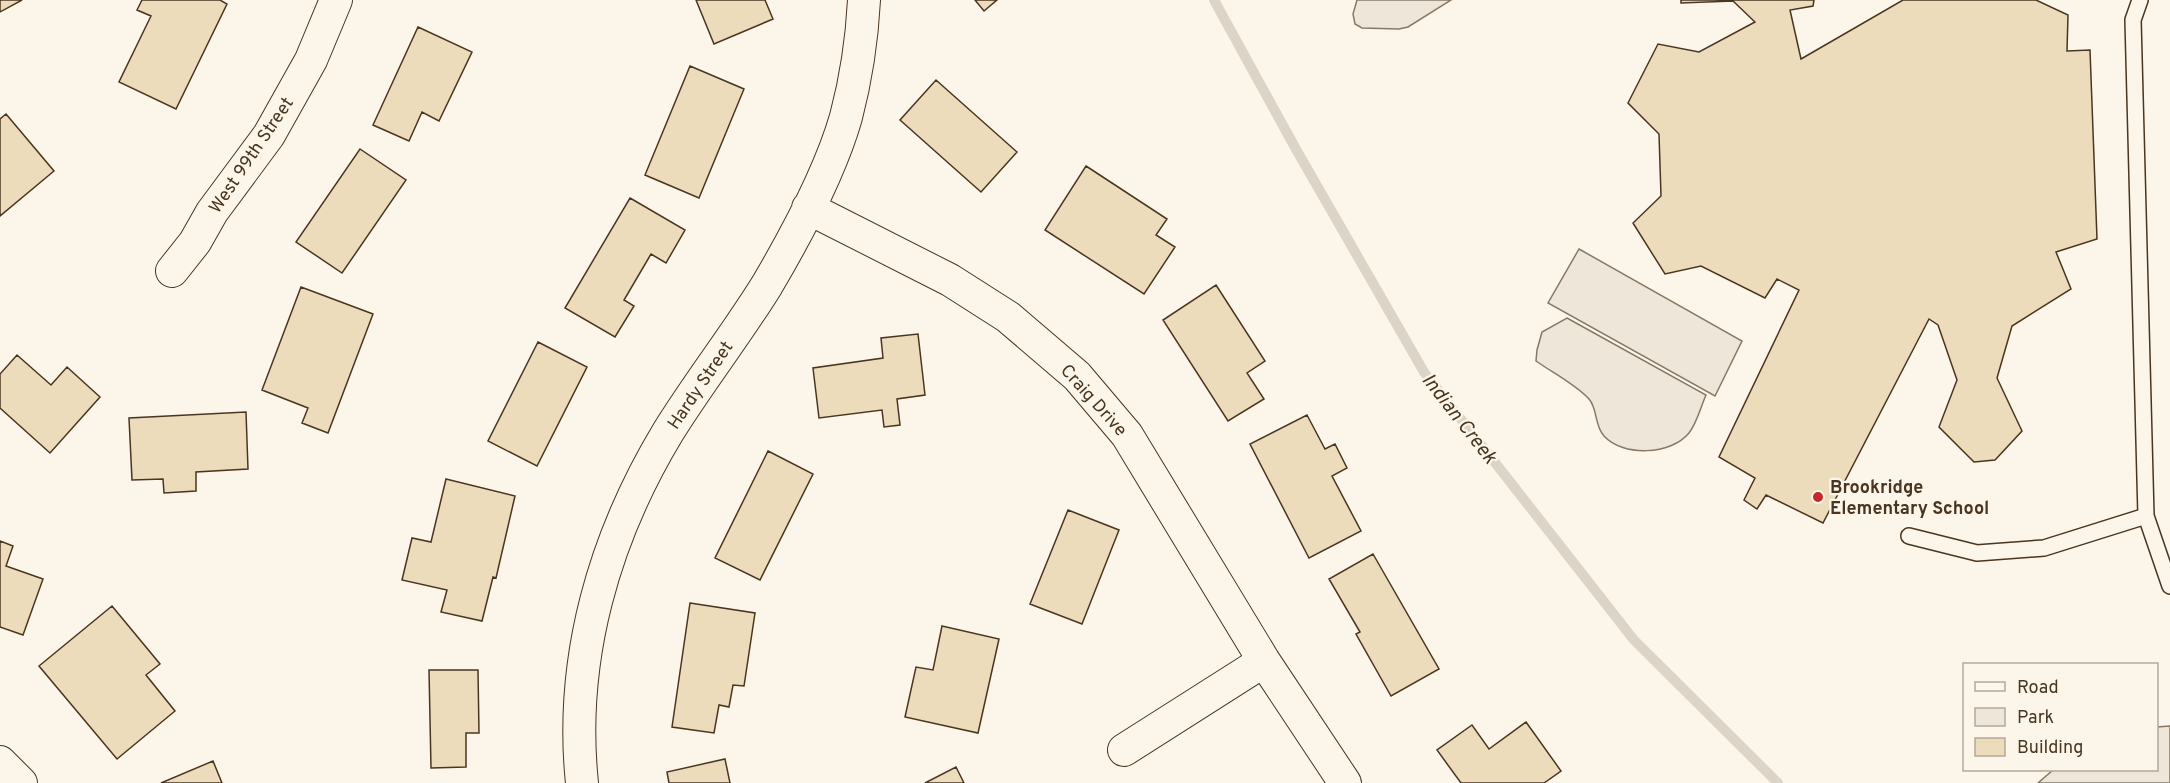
<svg xmlns="http://www.w3.org/2000/svg" width="2170" height="783" font-family="Overpass,sans-serif">
<style>
.green{fill:#ede6d9;stroke:#887966;stroke-width:1.5}
.lines{fill:none;stroke-linecap:round;stroke-linejoin:round}
.stream{stroke:#dcd4c6;stroke-width:10}
.building{fill:#ecdcbc;stroke:#4a3520;stroke-width:1.5}
.lane-casing{stroke:#4a3520;stroke-width:18}
.street-casing{stroke:#4a3520;stroke-width:34}
.lane{stroke:#fbf6e9;stroke-width:15}
.street{stroke:#fbf6e9;stroke-width:32}
.poi-dot{fill:#c62828;stroke:#fbf6e9;stroke-width:2}
.labels{text-anchor:middle;stroke-width:4.5;stroke-linejoin:round;paint-order:stroke}
.street-label{font-size:18px;fill:#4a3520;stroke:#fbf6e9}
.poi-label{font-size:18px;font-weight:bold;fill:#4a3520;stroke:#fbf6e9;text-anchor:start}
.water-label{font-size:20px;font-style:italic;fill:#4a3520;stroke:#fbf6e9}
</style>
<rect width="100%" height="100%" fill="#fbf6e9"/>
<!-- green -->
<path class="green" d="M1357 0H1451L1408 27 1399 29 1362 28 1355 24 1353 14Z
M1579 249 1742 341 1715 396 1548 303Z
M1567 318 1706 395C1701 406 1697 423 1689 433 1671 455 1623 457 1604 436 1594 425 1598 409 1589 399 1575 384 1553 373 1536 361L1537 350 1542 332Z
M2170 726V783H2038L2053 770H2156L2157 727Z"/>
<g class="lines">
<!-- stream -->
<path class="stream" d="M1214 0 1297 151 1424 372 1634 640 1778 783"/>
</g>
<!-- building -->
<path class="building" d="M0 0H22L0 12Z
M142 0H220L227 4 176 109 119 82 151 16 137 10Z
M696 0H765L773 19 714 44Z
M975 0H997L984 11Z
M1681 0H1814L1813 6 1790 10 1801 59 1903 0H2036L2068 15 2067 51 2090 50 2097 239 2056 252 2071 289 2012 326 1997 378 2022 431 1995 460 1974 462 1939 427 1957 380 1938 325 1929 319 1823 523 1766 495 1757 509 1744 500 1755 478 1719 457 1799 290 1777 279 1765 298 1701 266 1665 274 1633 223 1661 196 1659 134 1628 103 1658 44 1699 52 1755 22 1733 1 1681 3Z
M418 27 472 52 439 121 422 112 409 141 373 125Z
M690 66 744 89 699 198 645 175Z
M936 80 1017 152 981 192 900 120Z
M6 114 54 171 0 216V119Z
M360 149 406 180 342 273 296 242Z
M1086 166 1167 219 1156 235 1175 247 1144 294 1045 230Z
M630 198 685 230 666 263 651 254 624 300 634 306 615 337 565 308Z
M1216 285 1265 361 1247 373 1264 399 1228 421 1163 320Z
M301 287 373 314 328 433 302 423 308 408 262 390Z
M918 334 925 395 897 399 900 425 884 427 882 410 819 418 813 368 883 358 881 338Z
M538 342 587 367 537 466 488 441Z
M17 355 51 385 67 367 100 397 50 453 0 408V374Z
M246 412 248 469 196 472V491L164 493 163 479 132 480 129 418Z
M1307 415 1325 449 1335 444 1347 468 1332 476 1361 531 1309 558 1250 444Z
M768 451 813 474 760 580 715 558Z
M446 479 515 496 496 578 493 577 482 621 441 612 447 590 402 580 412 538 431 542Z
M1068 510 1119 530 1082 624 1030 604Z
M0 541 13 546 6 566 43 579 23 635 0 627Z
M1373 554 1439 669 1391 696 1356 634 1360 632 1329 579Z
M690 603 755 613 744 686 733 685 729 707 719 705 714 733 672 727Z
M112 606 160 664 146 675 175 711 117 759 39 666Z
M942 626 999 639 978 733 905 717 916 667 933 670Z
M429 670H478L479 733H466V767L431 768Z
M1526 722 1561 771 1544 783H1461L1437 750 1472 725 1489 749Z
M725 759 730 783H669L667 772Z
M213 761 222 783H161Z
M956 767 964 783H925Z"/>
<g class="lines">
<defs>
<path id="lane" d="M2140 0 2133 20 2146 516 2170 586
M1909 536 1977 553 2044 548 2146 516"/>
<path id="street" d="M808 208 950 280 1008 317 1077 376 1127 435 1264 661 1345 783
M172 271 195 242 212 212 269 135 311 60 336 0
M1124 750 1264 661
M0 762 21 783
M582 783C569 659 604 538 668 432 699 382 736 335 767 285 797 234 830 173 846 117 856 79 862 39 864 0"/>
</defs>
<!-- lane casing -->
<use href="#lane" class="lane-casing"/>
<!-- street casing -->
<use href="#street" class="street-casing"/>
<!-- lane -->
<use href="#lane" class="lane"/>
<!-- street -->
<use href="#street" class="street"/>
</g>
<!-- markers -->
<circle class="poi-dot" cx="1818" cy="497" r="6"/>
<g class="labels">
<!-- street labels -->
<g class="street-label">
<text transform="translate(251 155) rotate(-56)" y="6">West 99th Street</text>
<text transform="translate(700 385) rotate(-56)" y="6">Hardy Street</text>
<text transform="translate(1094 400) rotate(48)" y="6">Craig Drive</text>
</g>
<!-- poi labels -->
<g class="poi-label">
<text x="1830" y="493">Brookridge<tspan x="1830" dy="21">Elementary School</tspan></text>
</g>
<!-- water labels -->
<g class="water-label">
<text transform="translate(1460 418) rotate(52)" y="7">Indian Creek</text>
</g>
</g>
<!-- legend -->
<rect x="1963" y="663" width="195" height="108" fill="#fbf6e9" stroke="#b4a999" stroke-width="1.5"/>
<rect x="1975" y="682" width="30" height="9" fill="#fbf6e9" stroke="#b4a999" stroke-width="1.5"/>
<text x="2017" y="693" font-size="18" fill="#4a3520">Road</text>
<rect x="1975" y="708" width="30" height="18" fill="#ede6d9" stroke="#b4a999" stroke-width="1.5"/>
<text x="2017" y="723" font-size="18" fill="#4a3520">Park</text>
<rect x="1975" y="738" width="30" height="18" fill="#ecdcbc" stroke="#b4a999" stroke-width="1.5"/>
<text x="2017" y="753" font-size="18" fill="#4a3520">Building</text>
</svg>
